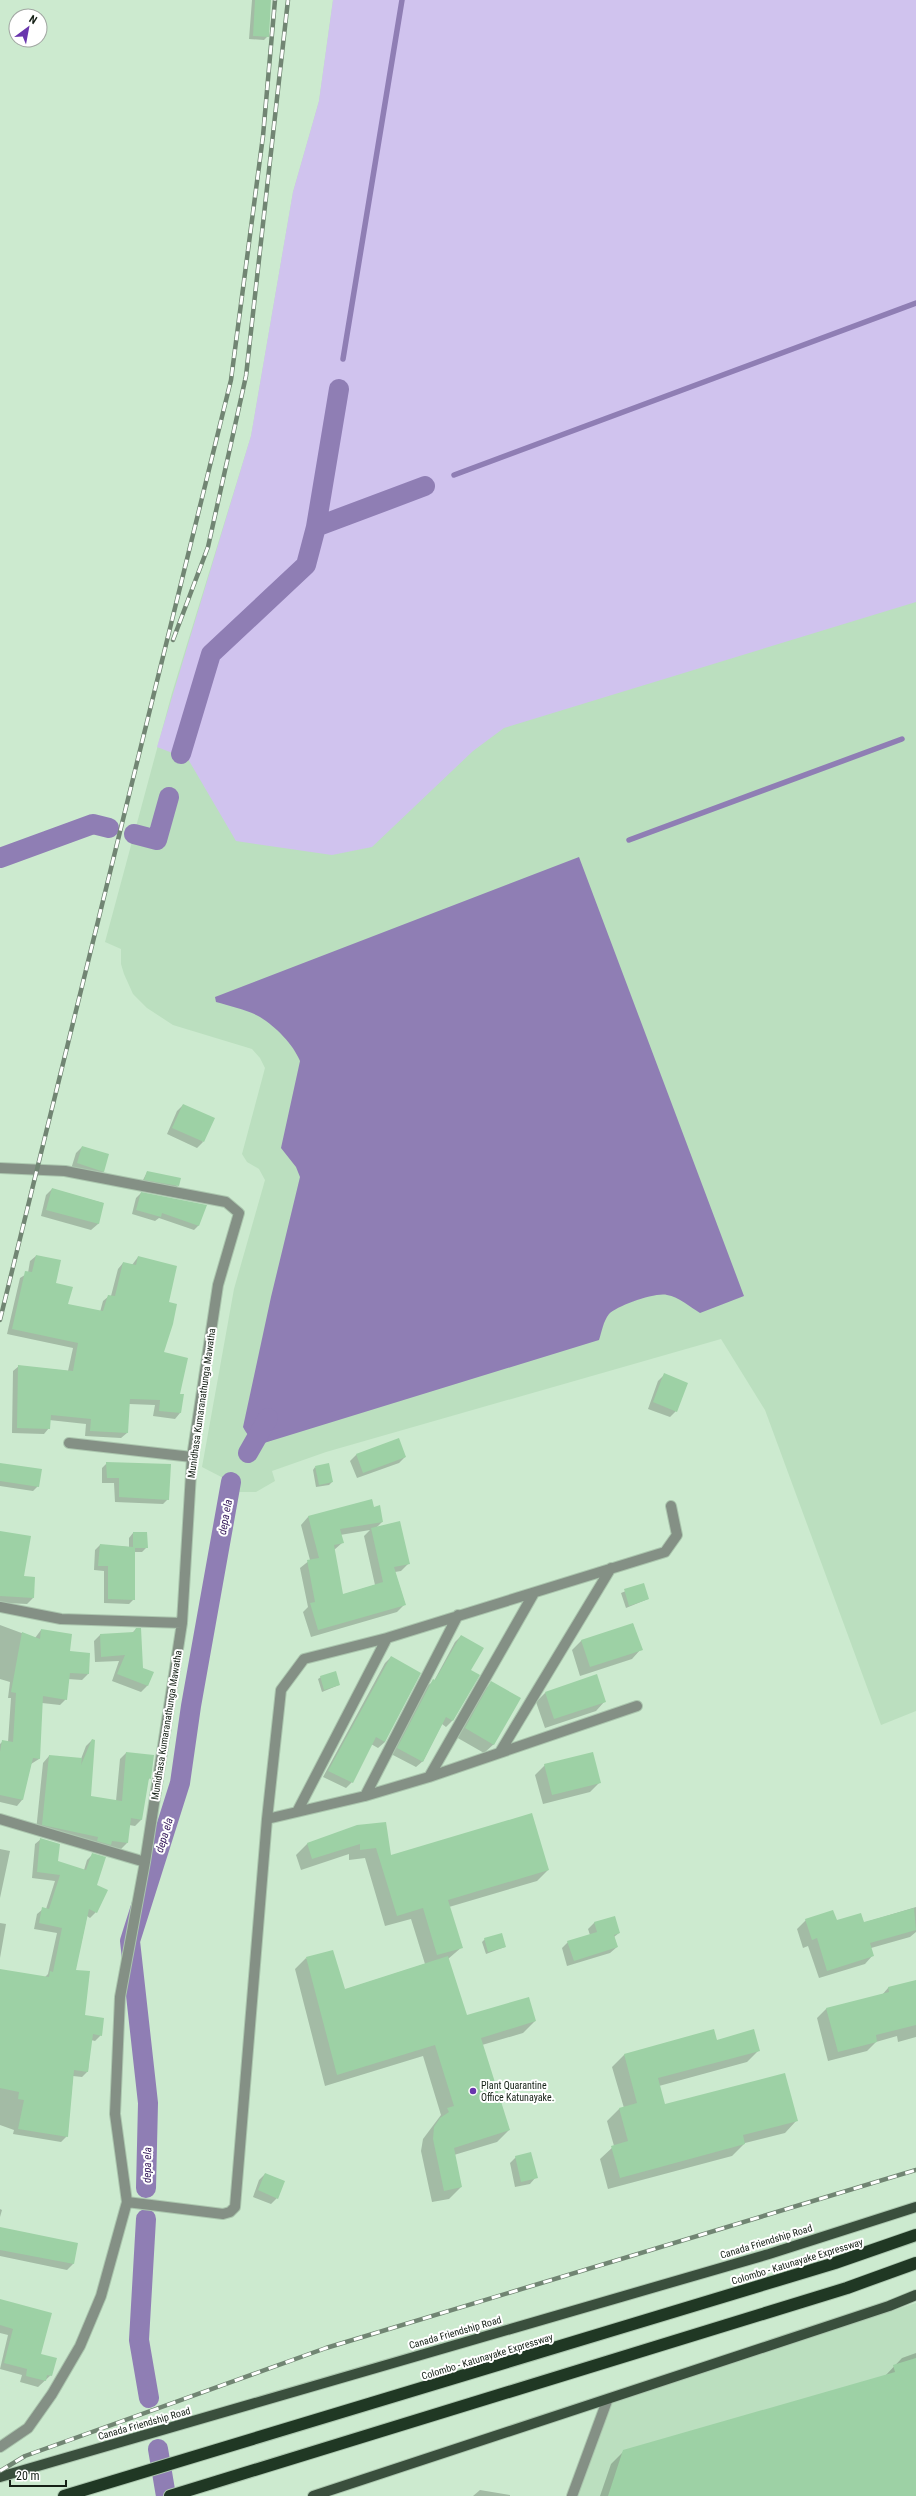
<svg xmlns="http://www.w3.org/2000/svg" width="916" height="2496" font-family="'Roboto Condensed',sans-serif">
<style>
.built{fill:#bbdfbf}
.green{fill:#d0c3ee}
.water{fill:#8f7eb4}
.shadow{fill:#0003;fill-rule:evenodd}
.lines{fill:none;stroke-linecap:round;stroke-linejoin:round}
.stream{stroke:#8f7eb4;stroke-width:5.5}
.canal{stroke:#8f7eb4;stroke-width:20}
.building{fill:#9dd1a5}
.minor-casing{stroke:#abc6ae;stroke-width:12}
.primary-casing{stroke:#abc6ae;stroke-width:12}
.motorway-casing{stroke:#abc6ae;stroke-width:14}
.minor{stroke:#849085;stroke-width:10}
.primary{stroke:#3a4f3d;stroke-width:10}
.motorway{stroke:#203824;stroke-width:12}
.rail-casing{stroke:#718573;stroke-width:4.5}
.rail{stroke:#fff;stroke-width:3;stroke-dasharray:9;stroke-linecap:butt}
.poi-dot{fill:#6936ad;stroke:#fff;stroke-width:1.5}
.labels{text-anchor:middle;stroke-width:4;stroke-linejoin:round;paint-order:stroke}
.street-label{font-size:10px;fill:#152016;stroke:#fff}
.poi-label{font-size:10px;fill:#152016;stroke:#fff;text-anchor:start}
.water-label{font-size:11px;font-style:italic;fill:#321558;stroke:#fff}
</style>
<rect width="100%" height="100%" fill="#cceacf"/>
<!-- built -->
<path class="built" d="M333 0H916V1711L881 1725 765 1410 721 1339 326 1452 272 1471 275 1481 256 1492H235L231 1482 202 1467 234 1289 265 1180 259 1169 247 1162 242 1154 265 1068 260 1058 252 1049 173 1025 147 1008 133 994 124 974 121 964V949L105 942 172 693 251 436 293 192 319 101Z
M916 2303V2496H571L607 2401Z"/>
<!-- green -->
<path class="green" d="M333 0H916V602L504 728 473 751 372 847 332 855 236 841 188 759 157 747 251 436 293 192 319 101Z"/>
<!-- water -->
<path class="water" d="M579 857 744 1296 700 1313C690 1307 679 1297 667 1295 655 1292 617 1306 609 1314 603 1322 602 1331 599 1340L264 1443C253 1441 248 1437 243 1427L271 1297 300 1177 296 1167 281 1148 300 1061C293 1044 276 1027 260 1017 248 1010 230 1006 216 1002L215 997Z"/>
<!-- shadow -->
<path class="shadow" d="M252 0H270L268 36 264 40 249 39Z
M183 1105 203 1142 197 1148 167 1134 177 1111Z
M82 1147 104 1171 97 1177 71 1169 76 1153Z
M147 1172 178 1186 175 1189 142 1182Z
M52 1189 103 1203 98 1224 91 1230 41 1216 46 1195Z
M141 1193 205 1206 198 1226 194 1230 159 1218 155 1221 132 1214 136 1198Z
M36 1256 66 1305 100 1312 103 1301 109 1296H111L118 1269 123 1263 132 1265 138 1257 167 1303 162 1353 179 1394 180 1413 175 1419 153 1416 155 1405 129 1404 127 1433 121 1438 85 1436 86 1424 49 1420V1428L44 1434 12 1433 13 1371 19 1366 68 1371 73 1348 7 1334 20 1278 28 1273 30 1261Z
M665 1374 676 1411 670 1417 648 1409 658 1381Z
M356 1455 405 1457 399 1463 357 1478 350 1461Z
M107 1463 168 1499 163 1504 115 1502 114 1483H102V1468Z
M0 1464 38 1486 33 1491 0 1486Z
M315 1467 332 1482 329 1485 316 1487 313 1470Z
M372 1500 373 1508 382 1522 376 1528 409 1563 401 1571 395 1572 405 1604 397 1612 311 1637 303 1612 308 1607 300 1568 310 1560 301 1525 308 1517ZM370 1530 364 1536 375 1585 342 1595 334 1550 342 1543 340 1535Z
M0 1532 33 1598 27 1604 6 1603 0 1606Z
M133 1533 147 1547 142 1552H134V1599L129 1604 104 1603V1571L94 1570 95 1550 100 1545 129 1547V1538Z
M643 1584 648 1599 626 1608 621 1593Z
M633 1624 641 1649 632 1659 580 1676 572 1650 581 1641Z
M0 1625 35 1638 41 1630 69 1652 89 1654 88 1674 82 1680 68 1679 66 1699 60 1705 42 1703 39 1759 31 1764 22 1800 17 1806 0 1802V1744L3 1741 8 1742 11 1698H8L10 1682 0 1679Z
M136 1629 142 1669 153 1673 147 1686 141 1692 112 1681 119 1661 95 1662 94 1641 100 1635 132 1633Z
M461 1636 470 1671 478 1675 452 1721 446 1727 442 1724 423 1761 416 1767 391 1754 427 1686 434 1681 455 1642Z
M391 1657 385 1742 378 1748 371 1744 352 1782 346 1788 323 1777 385 1663Z
M321 1677 339 1685 322 1692 318 1679Z
M491 1683 494 1744 484 1753 456 1737 482 1692Z
M545 1693 605 1701 596 1711 545 1728 536 1702Z
M92 1740 90 1797 116 1801 120 1759 126 1753 150 1778 147 1781 141 1820 135 1826 129 1825 127 1843 121 1849 36 1831 43 1763 49 1756 81 1759 86 1746Z
M545 1765 600 1782 590 1792 543 1804 535 1775Z
M357 1826 390 1857 548 1870 537 1881 449 1907 462 1947 448 1959 466 2016 535 2021 523 2033 482 2045 509 2130 497 2142 454 2155 461 2187 449 2199 432 2202 421 2151 423 2139 441 2115 423 2056 325 2086 295 1969 306 1958 344 1990 425 1964 411 1919 385 1926 365 1858 349 1860V1854L301 1870 296 1855 307 1844Z
M41 1839 57 1862 84 1870 87 1860 93 1854 96 1885V1912L90 1918 87 1916 75 1971 84 2016 101 2035 95 2041 91 2040 88 2071 82 2077 73 2076 67 2136 61 2142 13 2134 14 2130 0 2125V1992L45 1977 48 1974 57 1933 34 1929 37 1914 43 1909H46L55 1881 32 1878 35 1844Z
M0 1849 10 1851 0 1898Z
M916 1907V1932L910 1937 871 1948 873 1955 865 1964 819 1978 808 1946 803 1948 797 1929 806 1920 863 1923Z
M614 1917 619 1933 614 1937 617 1947 610 1953 567 1966 562 1948 568 1942 590 1935 588 1929 594 1923Z
M0 1923 6 1924 0 1958Z
M485 1939 505 1947 486 1954 482 1942Z
M916 1981V2037L898 2042 897 2036 876 2042 867 2051 828 2061 817 2018 826 2009 882 1995 888 1988Z
M716 2041 759 2050 747 2062 659 2086 664 2106 797 2120 785 2133 745 2143 732 2156 608 2189 600 2159 614 2146 607 2121 619 2109 624 2108 612 2067 624 2055Z
M516 2157 536 2177 530 2184 515 2187 510 2163Z
M265 2174 277 2198 271 2204 253 2197 259 2180Z
M0 2209 2 2210 0 2217Z
M0 2237 77 2244 73 2264 67 2270 0 2256Z
M0 2300 40 2354 51 2375 38 2387 20 2382 22 2375 0 2369 8 2335 0 2333Z
M916 2353V2496H600L611 2464 624 2451 885 2376 902 2358Z
M480 2490 510 2495V2496H473Z"/>
<g class="lines">
<!-- stream -->
<path class="stream" d="M343 359 402 0
M454 475 916 303
M629 840 902 739"/>
<!-- canal -->
<path class="canal" d="M316 527 425 486
M181 754 211 654 306 565 316 527 339 389
M134 834 157 840 169 797
M0 858 93 824 109 828
M248 1453 268 1418
M146 2188 148 2103 130 1941 180 1783 191 1706 231 1482
M146 2219 139 2340 149 2398
M158 2449 166 2496"/>
</g>
<!-- building -->
<path class="building" d="M255 0H271L269 37 253 36Z
M183 1104 215 1118 204 1142 172 1128Z
M82 1146 109 1154 104 1172 77 1163Z
M147 1171 181 1178 179 1186 144 1180Z
M52 1188 104 1203 99 1224 46 1210Z
M141 1192 207 1205 199 1226 162 1213 161 1217 136 1210Z
M36 1255 61 1260 56 1283 73 1287 68 1304 103 1311 108 1295 115 1296 123 1262 136 1265 138 1256 177 1266 169 1302 177 1304 173 1324 164 1352 188 1358 180 1394H184L181 1413 159 1411 160 1400 130 1399 128 1433 90 1431 91 1419 51 1415 50 1429 17 1428 18 1365 73 1371 78 1343 12 1329 25 1271 32 1272Z
M664 1373 688 1383 677 1412 653 1402Z
M399 1438 406 1457 363 1473 356 1454Z
M106 1462 171 1464 169 1500 119 1497V1478H107Z
M0 1463 42 1469 39 1487 0 1481Z
M329 1463 333 1482 319 1485 315 1466Z
M372 1499 374 1507 380 1505 383 1522 340 1529 344 1543 334 1545 343 1594 383 1582 371 1528 400 1521 410 1564 394 1567 406 1605 318 1630 310 1603 315 1602 307 1560 319 1558 308 1516Z
M0 1531 31 1536 24 1576 35 1577 34 1598 0 1596Z
M133 1532H147L148 1548H135V1600L108 1599V1566H98L100 1544 133 1547Z
M644 1583 649 1599 629 1606 624 1589Z
M633 1623 643 1650 590 1667 581 1640Z
M136 1628H141L143 1668 154 1672 148 1686 117 1674 125 1655 101 1657 100 1634 134 1632Z
M41 1629 72 1634 70 1651 90 1653 89 1674 70 1673 67 1700 43 1696 40 1759 33 1758 23 1800 0 1795V1752L2 1740 13 1742 16 1693 11 1692 22 1632 40 1639Z
M461 1635 484 1648 471 1670 480 1675 453 1721 446 1717 423 1762 397 1748 433 1679 435 1680Z
M391 1656 421 1673 385 1742 376 1737 353 1783 328 1771Z
M336 1671 340 1685 324 1690 320 1676Z
M597 1674 606 1702 554 1719 545 1692Z
M491 1681 521 1698 494 1745 465 1728Z
M92 1739 95 1740 91 1796 122 1801 126 1752 154 1755 151 1779 149 1778 142 1820 131 1818 128 1843 112 1841 111 1845 97 1841 98 1837 42 1825 49 1755 82 1758 81 1765Z
M593 1752 601 1783 552 1795 544 1764Z
M532 1813 549 1870 448 1900 463 1948 437 1955 423 1908 397 1916 376 1848 360 1850V1844L312 1859 307 1843 357 1825 386 1822 391 1855Z
M40 1838 60 1844 58 1861 86 1870 92 1853 106 1857 97 1885 108 1890 97 1913 89 1909 76 1970 90 1971 85 2015 104 2018 102 2036 93 2034 88 2072 74 2070 68 2137 18 2129 24 2100 18 2099 19 2092 0 2088V1969L49 1977 50 1971 53 1972 62 1928 39 1923 42 1907 49 1909 60 1875 37 1872Z
M914 1908 916 1930 870 1943 874 1956 827 1971 817 1938 812 1940 805 1919 833 1910 837 1920 861 1913 864 1922Z
M615 1916 620 1933 614 1935 618 1947 574 1961 567 1941 597 1932 594 1922Z
M502 1933 506 1947 488 1952 484 1938Z
M333 1950 345 1989 448 1956 467 2015 529 1997 536 2021 481 2038 510 2130 454 2148 462 2187 444 2191 433 2139 434 2127 440 2118 449 2112 447 2108 454 2106 435 2045 337 2075 306 1957Z
M916 1980V2025L876 2035 877 2042 838 2052 826 2008 889 1992 888 1987Z
M714 2029 717 2040 754 2029 760 2051 658 2078 665 2104 785 2073 798 2121 743 2135 745 2144 620 2178 611 2146 628 2141 619 2108 637 2103 624 2054Z
M531 2152 538 2178 521 2182 515 2156Z
M265 2173 285 2181 278 2199 258 2190Z
M0 2227 78 2243 74 2264 0 2250Z
M0 2299 52 2313 41 2354 57 2358 52 2376 47 2375 46 2381 26 2376 27 2369 4 2363 13 2329 0 2325Z
M916 2358V2496H608L623 2450 895 2372 893 2365Z"/>
<g class="lines">
<defs>
<path id="minor" d="M0 1168 65 1171 226 1202 239 1213 218 1285 192 1457 182 1623 145 1862 120 1997 115 2114 127 2202 101 2296 80 2346 52 2394 28 2428 0 2447
M69 1443 192 1457
M0 1607 61 1619 182 1623
M500 1752 611 1568
M429 1777 534 1593
M365 1796 458 1615
M298 1810 387 1638
M0 1819 145 1862
M267 1819 365 1796 429 1777 637 1706
M127 2202 223 2214 230 2212 235 2207 267 1819 281 1690 304 1659 387 1638 665 1552 677 1535 671 1506
M572 2496 607 2401"/>
<path id="primary" d="M0 2477 769 2254 916 2207
M313 2496 889 2306 916 2295"/>
<path id="motorway" d="M64 2496 835 2263 916 2235
M170 2496 847 2288 916 2263"/>
</defs>
<!-- minor casing -->
<use href="#minor" class="minor-casing"/>
<!-- primary casing -->
<use href="#primary" class="primary-casing"/>
<!-- motorway casing -->
<use href="#motorway" class="motorway-casing"/>
<!-- minor -->
<use href="#minor" class="minor"/>
<!-- primary -->
<use href="#primary" class="primary"/>
<!-- motorway -->
<use href="#motorway" class="motorway"/>
<defs>
<path id="rail" d="M173 640 208 547 246 376 288 0
M0 1320 231 380 263 136 275 0
M0 2471 25 2456 326 2348 916 2170"/>
</defs>
<!-- rail casing -->
<use href="#rail" class="rail-casing"/>
<!-- rail -->
<use href="#rail" class="rail"/>
</g>
<!-- markers -->
<circle class="poi-dot" cx="473" cy="2091" r="4"/>
<g class="labels">
<!-- street labels -->
<g class="street-label">
<text transform="translate(201 1403) rotate(-82)" y="4">Munidhasa Kumaranathunga Mawatha</text>
<text transform="translate(166 1725) rotate(-81)" y="4">Munidhasa Kumaranathunga Mawatha</text>
<text transform="translate(766 2241) rotate(-17)" y="4">Canada Friendship Road</text>
<text transform="translate(797 2261) rotate(-17)" y="4">Colombo - Katunayake Expressway</text>
<text transform="translate(455 2332) rotate(-16)" y="4">Canada Friendship Road</text>
<text transform="translate(487 2356) rotate(-17)" y="4">Colombo - Katunayake Expressway</text>
<text transform="translate(144 2423) rotate(-16)" y="4">Canada Friendship Road</text>
</g>
<!-- poi labels -->
<g class="poi-label">
<text x="481" y="2089">Plant Quarantine<tspan x="481" dy="12">Office Katunayake.</tspan></text>
</g>
<!-- water labels -->
<g class="water-label">
<text transform="translate(225 1517) rotate(-80)" y="4">depa ela</text>
<text transform="translate(164 1835) rotate(-73)" y="4">depa ela</text>
<text transform="translate(147 2165) rotate(-89)" y="4">depa ela</text>
</g>
</g>
<!-- north arrow -->
<g transform="translate(28 28) rotate(32)"><circle r="19" fill="#ffffff" stroke="#a1a6a2"/>
<path d="M0-3L7 15L0 10L-7 15Z" fill="#6936ad"/>
<text y="-6" font-size="11" font-weight="bold" text-anchor="middle" fill="#152016">N</text>
</g>
<!-- scale -->
<path d="M10 2480v6h56v-6" fill="none" stroke="#152016" stroke-width="2"/>
<text x="16" y="2480" font-size="12" fill="#152016" stroke="#ffffff" stroke-width="3" paint-order="stroke">20 m</text>
</svg>
